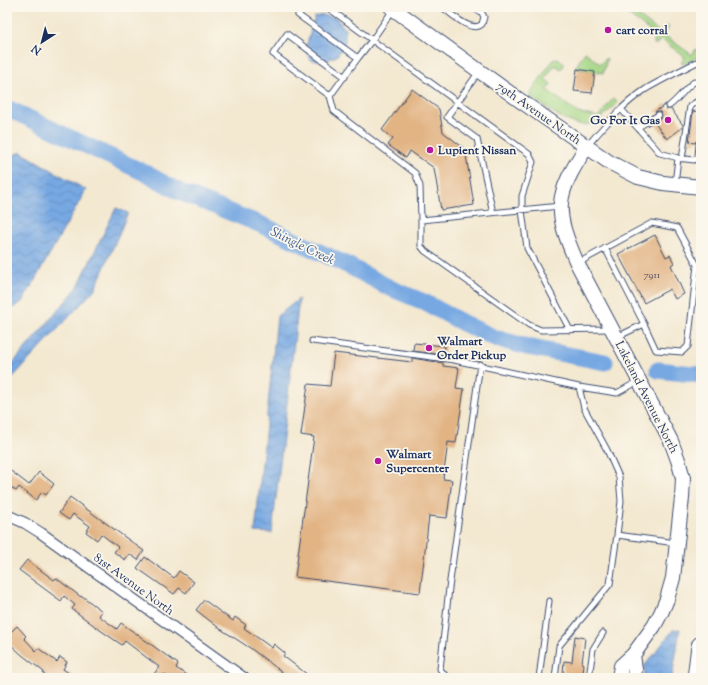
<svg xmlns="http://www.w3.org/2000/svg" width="708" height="685" font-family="'Sorts Mill Goudy',serif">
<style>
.green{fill:#a4d584;stroke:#608271}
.water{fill:url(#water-waves);stroke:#496ca0}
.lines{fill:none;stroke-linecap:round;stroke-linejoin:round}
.river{stroke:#77a8e2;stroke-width:17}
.building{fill:#e2b484}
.lane-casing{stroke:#3b4b6f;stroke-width:7}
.street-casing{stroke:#3b4b6f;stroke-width:12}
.secondary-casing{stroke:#3b4b6f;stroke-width:16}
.highway-casing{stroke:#3b4b6f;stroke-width:21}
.lane{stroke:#fff;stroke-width:5}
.street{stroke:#fff;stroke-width:10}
.secondary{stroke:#fff;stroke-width:14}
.highway{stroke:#fff;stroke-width:19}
.poi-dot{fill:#b5179e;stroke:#fbf7ec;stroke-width:1.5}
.labels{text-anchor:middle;stroke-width:3.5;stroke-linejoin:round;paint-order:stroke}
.number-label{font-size:10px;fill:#4d5068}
.poi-label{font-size:12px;font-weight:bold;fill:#1b2f5e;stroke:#fbf7ec;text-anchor:start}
.street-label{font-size:12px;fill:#1b2f5e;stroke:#fbf7ec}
.water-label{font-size:13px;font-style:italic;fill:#3b598c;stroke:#fbf7ec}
</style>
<defs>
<pattern id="water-waves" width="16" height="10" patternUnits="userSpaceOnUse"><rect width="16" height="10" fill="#77a8e2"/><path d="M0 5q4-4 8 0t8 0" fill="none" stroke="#6189ba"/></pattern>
</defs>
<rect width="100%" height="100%" fill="#fbf7ec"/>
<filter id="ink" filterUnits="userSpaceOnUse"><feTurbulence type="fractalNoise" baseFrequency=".025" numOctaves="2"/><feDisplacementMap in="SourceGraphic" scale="8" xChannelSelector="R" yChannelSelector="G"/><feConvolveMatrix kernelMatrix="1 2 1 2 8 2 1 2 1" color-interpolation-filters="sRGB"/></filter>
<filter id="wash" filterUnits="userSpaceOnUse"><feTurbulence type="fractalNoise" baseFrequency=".012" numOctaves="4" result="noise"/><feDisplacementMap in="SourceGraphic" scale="16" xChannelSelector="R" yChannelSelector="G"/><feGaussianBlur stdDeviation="0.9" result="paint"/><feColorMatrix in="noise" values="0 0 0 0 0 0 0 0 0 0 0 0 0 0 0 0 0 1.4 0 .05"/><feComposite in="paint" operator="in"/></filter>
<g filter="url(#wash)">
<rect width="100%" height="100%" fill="#f3e8d0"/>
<!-- green -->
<path class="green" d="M617 7H626L661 33 664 27 668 26V29L664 35 692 55 696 49 701 54 698 57 684 64 681 63 685 57 661 39 657 44H654V42L657 36Z
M585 52 600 64 606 58 607 59 603 73 575 68Z
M558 58 563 62 564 66 561 69 555 65 545 79 551 84 547 90 578 113 598 117 613 99 616 100 617 104C610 109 603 118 595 122 576 133 549 109 534 99L531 96 532 90 554 59Z"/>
<!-- water -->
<path class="water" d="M323 15 336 18 345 29V42L337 56 323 62 311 60 305 50 313 23 315 17Z
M21 152 86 190 23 301 7 313V157Z
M116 208 128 213 95 289 13 377 7 370 77 288Z
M299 299 272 533 255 532 277 316Z
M680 629 672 678H644L645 665 652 657 673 630Z"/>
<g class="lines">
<!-- river -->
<path class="river" d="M7 108 145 173 180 192 262 225 349 266 390 288 424 302 465 324 495 338 527 347 605 362
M658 370 701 375"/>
</g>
<g id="blocks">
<!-- building -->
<path class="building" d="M577 69 595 72 592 93 574 91Z
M412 89 439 109 443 132 465 149 474 205 441 210 434 168 410 151 406 158 388 145 393 139 382 130Z
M666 104V109H671L683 125V127L667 139 654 122 661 118 662 115 660 112H655Z
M693 111 701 112V140H697L695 143 689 142Z
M655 235 666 257 670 255 674 263 671 265 684 294 675 299 670 289 644 303 618 254Z
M414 343 445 346 444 355 413 351Z
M334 353 412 362V358L443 363V366L459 368 456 388 464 389 456 443 448 442 443 479 452 480 447 518 429 516 420 593 295 577 314 437 301 435 308 384 330 386Z
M7 468 29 485 39 472 54 484 46 495 42 492 36 500 19 487 16 491 7 484Z
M70 497 144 551 138 560 129 554 125 560 114 552 118 547 101 534 97 540 86 532 90 526 73 514 69 520 59 513Z
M145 557 174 578 179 571 194 582 186 593 179 588 174 594 137 568Z
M27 560 54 580 56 578 81 597 82 596 102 611 99 616 117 629 121 623 138 635 178 664 176 668 191 678H170L164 674 160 678 154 674 159 667 125 641 122 645 100 630 72 609 75 605 64 596 61 601 19 570Z
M204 600 233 621 235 617 246 625 244 628 272 648 274 644 285 653 283 656 312 678H290L250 648 219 628 196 610Z
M17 626 26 636 24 638 36 651 38 648 57 662 60 657 67 662 63 669 76 678H49L43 674 44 672 22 655 7 641V636Z
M575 636 585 638 582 663 584 664 583 675H580V678H570V674L563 673 564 661 572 662Z"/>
</g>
</g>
<g filter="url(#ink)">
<use href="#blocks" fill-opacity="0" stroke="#3b4b6f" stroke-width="1"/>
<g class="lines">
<defs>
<path id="lane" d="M304 7 298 15 358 58 330 96 273 54 287 34 345 77
M327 7 372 40 393 10
M442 7C450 13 472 34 482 24L484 17 482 13 473 7
M358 58 372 40 529 154 533 162 522 196V210L527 248 570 330
M478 73 447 117 477 139 493 213
M330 96 334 111 415 173 420 186 421 220 560 206
M669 106C679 99 684 89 694 82L701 83
M621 109 660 153 678 158 694 160 701 155
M638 127 649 121 658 115
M588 145C605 125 623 104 646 89 663 79 683 69 701 60
M698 157 699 143
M682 159 690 106 701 99
M675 184 678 158
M421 220V246L425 251 529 325 541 330 611 329
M605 248 644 324
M578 263 652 223 677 228 697 265 688 346 682 352 656 350 644 324 617 337
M312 341 454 360 579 387 617 393 639 381
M617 535 676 543
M447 678 440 669 449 588 480 364
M539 678 549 601
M555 678 559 646 610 584 617 535 621 501 619 477 607 450 584 408 579 387
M589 678 593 649 603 633"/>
<path id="street" d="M7 515 25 523 41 533 244 678"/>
<path id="secondary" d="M391 7 518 99 609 162 638 177 663 183 701 187
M587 146C555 196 553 209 577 263L671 441 678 460 683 478 682 498 673 578 667 599 661 613 654 626 633 655 621 666 619 678
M633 655 635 669 634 678"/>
<path id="highway" d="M697 678 701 646"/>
</defs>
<!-- lane casing -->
<use href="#lane" class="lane-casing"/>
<!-- street casing -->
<use href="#street" class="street-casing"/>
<!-- secondary casing -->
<use href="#secondary" class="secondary-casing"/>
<!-- highway casing -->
<use href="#highway" class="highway-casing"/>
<!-- lane -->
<use href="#lane" class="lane"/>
<!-- street -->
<use href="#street" class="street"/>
<!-- secondary -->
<use href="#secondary" class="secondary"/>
<!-- highway -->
<use href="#highway" class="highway"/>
</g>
</g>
<!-- markers -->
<g class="poi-dot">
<circle cx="608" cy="30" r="4"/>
<circle cx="668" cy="120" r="4"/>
<circle cx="430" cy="150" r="4"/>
<circle cx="429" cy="348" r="4"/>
<circle cx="378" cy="461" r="4"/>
</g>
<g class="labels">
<!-- number labels -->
<g class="number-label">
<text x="652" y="278">7911</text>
</g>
<!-- poi labels -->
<g class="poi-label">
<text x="616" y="34">cart corral</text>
<text x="660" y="124" text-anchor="end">Go For It Gas</text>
<text x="438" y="154">Lupient Nissan</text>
<text x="437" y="345">Walmart<tspan x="437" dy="14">Order Pickup</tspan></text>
<text x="386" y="458">Walmart<tspan x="386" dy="14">Supercenter</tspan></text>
</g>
<!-- street labels -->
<g class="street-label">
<text transform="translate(539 113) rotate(35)" y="4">79th Avenue North</text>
<text transform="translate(647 397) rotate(63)" y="4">Lakeland Avenue North</text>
<text transform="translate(134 584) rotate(36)" y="4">81st Avenue North</text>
</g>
<!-- water labels -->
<g class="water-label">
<text transform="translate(303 245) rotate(26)" y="5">Shingle Creek</text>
</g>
</g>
<!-- margin -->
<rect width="708" height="685" fill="none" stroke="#fbf7ec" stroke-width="24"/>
<!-- north arrow -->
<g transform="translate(42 42) rotate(216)" stroke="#fbf7ec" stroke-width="3" paint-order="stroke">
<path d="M0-3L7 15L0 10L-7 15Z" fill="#1b2f5e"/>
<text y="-6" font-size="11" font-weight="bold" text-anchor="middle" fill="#1b2f5e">N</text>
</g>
</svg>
